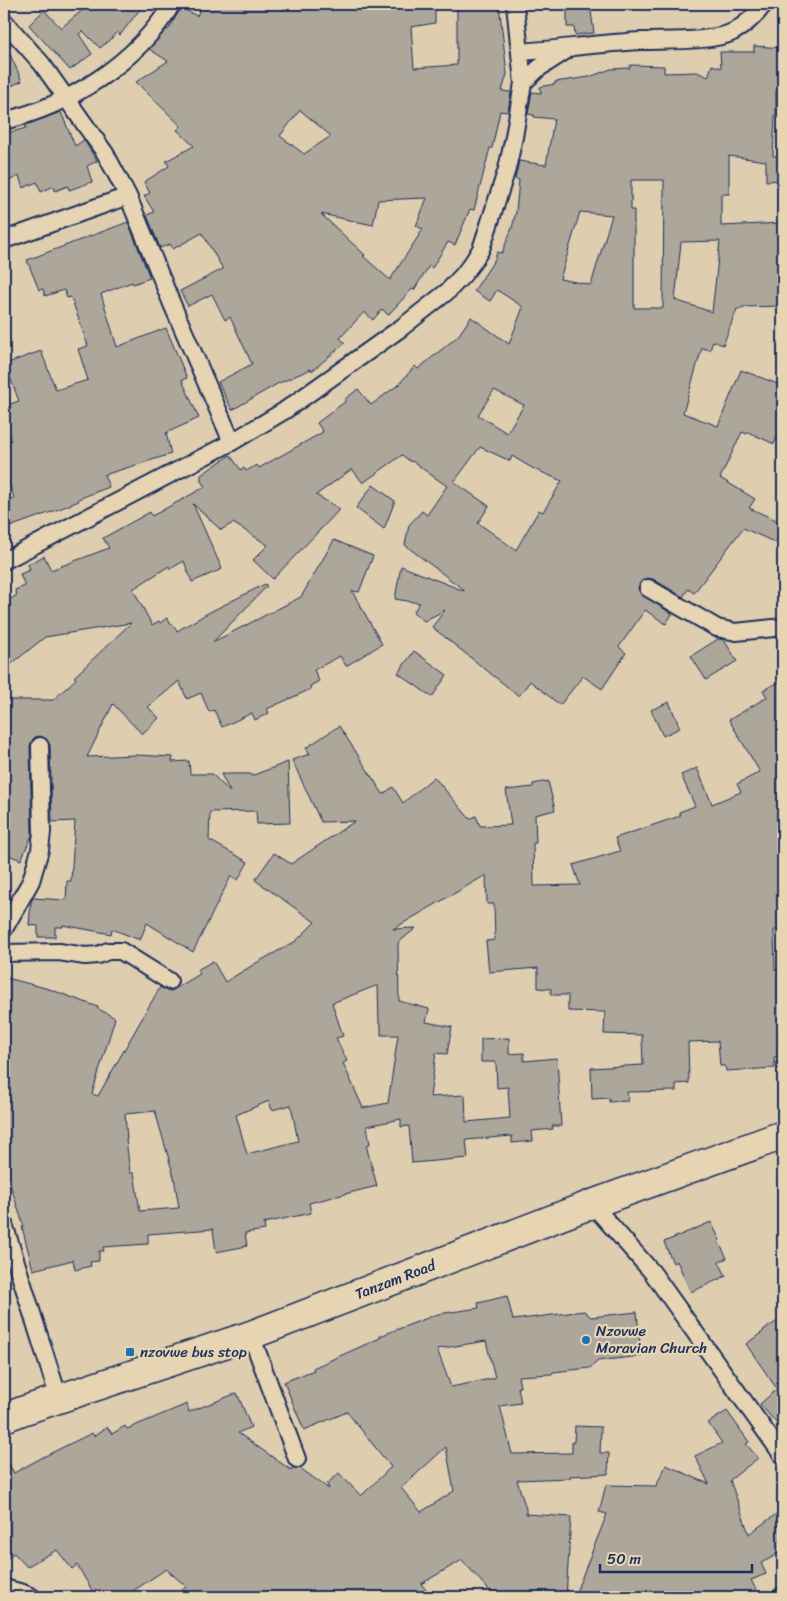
<svg xmlns="http://www.w3.org/2000/svg" width="787" height="1601" font-family="Sriracha,sans-serif">
<style>
.building{fill:#ada69a;stroke:#1b2f5e;fill-rule:evenodd}
.lines{fill:none;stroke-linecap:round;stroke-linejoin:round}
.minor-casing{stroke:#1b2f5e;stroke-width:20}
.trunk-casing{stroke:#1b2f5e;stroke-width:31}
.minor{stroke:#e6d4b2;stroke-width:16}
.trunk{stroke:#e6d4b2;stroke-width:28}
.poi-dot{fill:#1f6fb2;stroke:#e6d4b2;stroke-width:2}
.labels{text-anchor:middle;stroke-width:4.5;stroke-linejoin:round;paint-order:stroke}
.street-label{font-size:15px;fill:#1b2f5e;stroke:#e6d4b2}
.poi-label{font-size:15px;fill:#1b2f5e;stroke:#e6d4b2;text-anchor:start}
</style>
<rect width="100%" height="100%" fill="#decdaf"/>
<filter id="ink" filterUnits="userSpaceOnUse"><feTurbulence type="fractalNoise" baseFrequency=".02" numOctaves="2"/><feDisplacementMap in="SourceGraphic" scale="10" xChannelSelector="R" yChannelSelector="G"/><feConvolveMatrix kernelMatrix="1 2 1 2 8 2 1 2 1" color-interpolation-filters="sRGB"/></filter>
<g filter="url(#ink)">
<!-- building -->
<path class="building" d="M87 4H144L120 35 117 32 110 40 100 48 83 31 79 34 92 54 70 70 29 25 44 10 61 28 79 13Z
M202 4H246L286 8 287 4H435V23L411 27 414 68 457 65V6L473 5V4H499L507 74 502 91 511 92 508 112 500 111 492 148H490L474 210 470 209 455 245 448 242 432 268 429 266 414 290 412 289 388 315 382 309 373 320 364 312 340 338 345 343 312 371 311 369 277 384 232 410 218 382 252 364 230 317 225 320 212 294 188 306 180 291 223 269 202 233 173 249 170 244 160 248 147 215 154 212 144 196 150 193 144 182 169 166 166 161 194 146 177 130 181 126 136 82 168 61 149 49 167 29 168 30 181 8 197 16ZM300 110 331 136 304 154 280 136ZM427 198 416 226 423 229 390 280 363 256 365 255 321 214 373 225 378 200Z
M571 4H590L594 33 575 35 574 27H567V5Z
M4 41 22 81 4 89Z
M754 46 783 48V91H776V115H775L773 156H783V180L766 181V161L729 156V194H721V226L783 223V306L742 307V309H737L723 345 713 341 710 350 702 348 683 413 718 426 741 370 783 386V424L774 444 748 432 747 434 742 432 720 478 755 499 749 508 783 523V546L743 528 694 593 688 589 683 597 653 579 648 578 643 580 638 588 640 593 672 614 666 624 645 610 619 647 626 653 602 689 583 676 560 705 530 681 519 696 432 627 445 610 424 621 413 612 420 603 395 599 401 566 464 591V590L405 545 409 525 422 511 427 515 447 486 420 467V466L412 461 411 462 402 455 363 483 352 469 316 495 340 509 273 579 253 560 268 545 233 523 221 530 193 504 222 569 192 582 184 561 170 569 169 566 133 589 152 625 159 621 160 623 167 618 177 631 208 613 265 584 267 586 213 642 301 597 334 540 373 556 359 592 352 591 382 644 346 666 340 656 314 670 319 681 310 686 311 689 267 709 269 713 255 720 252 713 222 727 214 710 209 712 201 693 187 699 179 681 148 707 159 718 142 734 113 704 87 757 136 755 173 757 172 762 189 761 190 774H212L230 792 221 774H251V776L288 762 290 823 257 824 256 811 210 812 209 840 248 862 238 880 231 876 193 952 147 923 140 940 112 929 111 934 63 925V927H55V937H38V926L29 925 31 902 33 898 66 900 67 881H71L75 821 52 822 50 745 45 738 40 736 35 737 32 741 30 746 32 835 21 860 4 853V789H5L4 700H53L76 679 74 677 131 623 45 637 4 670V603L17 595 15 590 25 586 20 574 30 570 28 564 44 556 51 570 109 548 103 538 150 512 152 516 205 487 201 481V475L230 455 241 470 244 468 246 471 257 465 259 468 323 432 317 423 346 401 344 400 358 389 371 405 398 385 415 366 418 369 458 336 471 317 509 344 523 307 497 290 490 301 474 291 495 259 497 252 502 253 512 228 516 212 519 180 515 179 519 161 546 165 554 119 534 117V115L528 114 532 92 541 93 540 87 555 84V82L589 77 611 69 630 68V65L664 66V73L697 72 708 77 712 65 721 68 720 52H754ZM631 180H664L663 308H634V210H631ZM580 212 612 215 591 285 560 279ZM720 241 712 312 675 300 681 242ZM494 390 524 405 507 433 478 415ZM480 447 510 461 512 456 532 468 562 481 543 512 539 510 516 550 478 523 489 506 454 482Z
M61 112 75 146 84 140 97 161 87 166 92 182 69 190 68 186 55 191 54 186 41 192 37 182 23 188 19 176 4 183V134L26 128 25 125Z
M128 222 150 278 133 284 132 282 101 294 117 347 166 328 187 378 182 380 199 418 166 433 171 454 104 475 109 487 78 499 79 501 54 511 4 529V502L14 498 4 467V406L19 401 5 364 41 351 56 390 88 380 78 349 88 346 71 297 67 298 64 290 45 296 43 289 39 290 27 260Z
M373 485 395 501 384 529 356 508Z
M718 639 724 640 737 661 706 680 691 656Z
M414 651 447 675 432 697 398 673Z
M783 680V902L782 903 783 930H774L775 970H783V1049L777 1050 778 1056 774 1057 775 1068 726 1071 725 1066H720L718 1041 688 1042 689 1083 676 1084V1091L627 1092 628 1101 609 1102V1098L592 1099 591 1068 643 1065 642 1035 604 1034 605 1012 568 1011V995H551V989L538 988V968L489 972 486 941 495 940 494 904H487L486 875 393 929 416 928 398 943 399 1001 429 1009 426 1022 452 1027 447 1054 436 1053 430 1097 465 1095 466 1122 510 1118 508 1087 497 1088 496 1062H481V1039L509 1038V1054L524 1053V1061L557 1058 561 1126H552L553 1129 532 1131 533 1141 512 1143V1136L466 1140 468 1158 412 1163 409 1126 401 1127V1119L367 1126 370 1144 366 1145 377 1186 309 1203 311 1213 264 1223 265 1230 245 1233 247 1246 216 1252 213 1229 148 1234V1244L103 1247 104 1251H99V1261L90 1262 91 1266 75 1270 73 1260 33 1270 22 1227H24L7 1175 4 1177V981L6 982 7 978 49 989 98 1007 97 1008 115 1018 92 1094 98 1096 160 987 168 992 173 990 200 974 197 970 213 961 225 982 258 962 296 941 315 922 255 880 274 853 291 864 355 821 321 822 292 760 310 754 306 748 339 726 383 794 393 787 403 803 434 777 470 819 476 816 480 826 511 825 506 790 533 787V784L548 781 555 810 535 815 536 843H533L534 886 580 885 573 865 620 851 615 838 680 816 679 812 695 806 681 775 697 768 712 804 741 792 737 784 760 772 729 720 767 697 763 690ZM378 985 379 1024H381V1035H398L388 1103 363 1108 343 1063 347 1061 336 1038 343 1036 332 1003ZM269 1101 272 1110 291 1105 298 1141 247 1154 236 1115ZM155 1111 174 1177 179 1208 140 1211 134 1173H130L126 1139H127L125 1114Z
M669 702 680 728 663 736 651 710Z
M711 1222 720 1240 718 1241 727 1258 719 1262 726 1276 691 1292 677 1261 673 1263 664 1242Z
M507 1296 513 1320 584 1311 591 1317 637 1312 641 1356 598 1361 590 1368 553 1372 552 1374 518 1376 520 1387H518L521 1403 500 1406 512 1454 572 1453V1442H574L575 1426 601 1427 600 1453H609L608 1474 570 1476V1478L517 1480 526 1509V1514L571 1517 566 1597H495L462 1560 421 1584 432 1597H177L186 1586 166 1569 124 1597H96L77 1565 72 1569 57 1550 33 1563 27 1567 14 1553 4 1561V1455L14 1473 45 1456 92 1433 94 1436 107 1427 112 1434 125 1426 127 1429 187 1404 189 1412 237 1393 251 1427 238 1433 291 1470 292 1468H300L329 1489 327 1484 339 1473 361 1496 391 1467 347 1412 304 1430 284 1382 314 1370 313 1368 380 1338V1336L438 1314 479 1308 478 1303ZM486 1341 495 1378 451 1387 437 1349ZM446 1447 454 1491 421 1512 401 1488Z
M783 1318V1431L760 1404 777 1389 746 1344 764 1331 763 1330Z
M727 1411 749 1442 746 1444 758 1458 730 1480 749 1534 783 1509V1550L771 1558 761 1563 766 1574 751 1580 760 1597H574L607 1514 599 1512 606 1485 656 1486 666 1465 709 1484 695 1456 722 1443 708 1423Z"/>
<g class="lines">
<defs>
<path id="minor" d="M4 21 42 64 105 153 128 196 172 304 232 442
M521 52C561 49 602 43 642 41 666 40 713 42 733 32 746 25 756 15 764 4
M523 83 539 68 567 50
M4 121C70 105 136 63 172 4
M4 240 128 196
M4 561 232 442 284 411 401 328 448 291 463 275 473 262 481 249 488 228 507 169 514 137 523 83 515 4
M648 588 717 628 736 632 783 627
M4 929 31 881 40 850 42 832 40 746
M4 953 59 952 85 956 98 955 108 951H121L169 981
M592 1204 652 1272 783 1456
M4 1224 59 1399
M251 1335 297 1459
M4 1588 23 1593 32 1597
M781 1597 783 1595"/>
<g id="trunk">
<path id="s1" d="M4 1418 22 1411 251 1335 592 1204 783 1135"/>
</g>
</defs>
<!-- minor casing -->
<use href="#minor" class="minor-casing"/>
<!-- trunk casing -->
<use href="#trunk" class="trunk-casing"/>
<!-- minor -->
<use href="#minor" class="minor"/>
<!-- trunk -->
<use href="#trunk" class="trunk"/>
</g>
</g>
<!-- markers -->
<g class="poi-dot">
<circle cx="586" cy="1340" r="5"/>
<rect x="125" y="1347" width="10" height="10" rx="2.5"/>
</g>
<g class="labels">
<!-- street labels -->
<g class="street-label">
<text dy="5" stroke="none"><textPath href="#s1" startOffset="415">Tanzam Road</textPath></text>
</g>
<!-- poi labels -->
<g class="poi-label">
<text x="596" y="1336">Nzovwe<tspan x="596" dy="17">Moravian Church</tspan></text>
<text x="140" y="1357">nzovwe bus stop</text>
</g>
</g>
<!-- margin -->
<rect width="787" height="1601" fill="none" stroke="#e6d4b2" stroke-width="20"/>
<rect x="10" y="10" width="767" height="1581" fill="none" stroke="#1b2f5e" stroke-width="2" filter="url(#ink)"/>
<!-- scale -->
<path d="M600 1564v8h152v-8" fill="none" stroke="#1b2f5e" stroke-width="2.5"/>
<text x="607" y="1564" font-size="15" fill="#1b2f5e" stroke="#e6d4b2" stroke-width="4" paint-order="stroke">50 m</text>
</svg>
